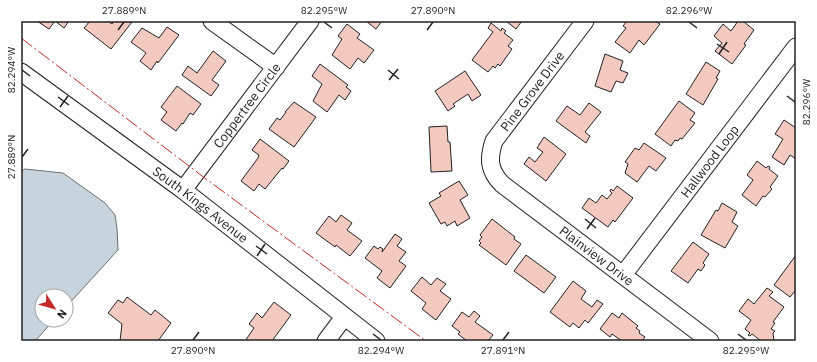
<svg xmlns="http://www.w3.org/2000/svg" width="817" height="362" font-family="'IBM Plex Sans',sans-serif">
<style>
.water{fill:#c7d3dd;stroke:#6f6f6f}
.building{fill:#f3c9c0;stroke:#222}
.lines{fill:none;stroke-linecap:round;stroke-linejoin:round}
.minor-casing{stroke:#222;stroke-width:19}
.minor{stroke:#fff;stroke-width:17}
.power{stroke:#c62828;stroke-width:1;stroke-dasharray:14 3 2 3;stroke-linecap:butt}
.ticks{fill:none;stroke:#222;stroke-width:1.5}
.labels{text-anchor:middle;stroke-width:3;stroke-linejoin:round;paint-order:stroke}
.street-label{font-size:13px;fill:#222;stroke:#fff}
.neatline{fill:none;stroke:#222;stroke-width:1.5}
.ticks-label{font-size:10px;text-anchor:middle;fill:#222}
</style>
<rect width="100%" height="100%" fill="#fff"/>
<!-- water -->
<path class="water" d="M25 169 63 173 105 203 115 215 117 228 118 250 66 307V296H42V320H54L35 341H21V171Z"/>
<!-- building -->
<path class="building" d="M37 21H69L64 28 55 21 49 29Z
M90 21H108L112 24 114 21 132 22 111 49 84 28Z
M366 21H382L376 29Z
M506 21H522L516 29Z
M627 21H655L660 24 644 45 639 40 630 53 615 42 626 28 623 26Z
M738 21H743L754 30 744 44 746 45 732 64 715 51 722 43 714 36 723 24 731 31Z
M491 23 501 31 502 28 506 31 504 33 513 40 508 46 512 49 500 66 498 64 495 68 493 66 488 72 472 60 493 32 488 28Z
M347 24 360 34 357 38 374 50 364 63 358 58 350 69 332 55 342 39 338 36Z
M167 27 179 35 158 63 157 61 151 70 140 61 146 53 131 42 142 28 159 38Z
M213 51 226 61 212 80 219 85 211 96 182 75 188 66 197 73Z
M605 54 623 61 620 70 628 73 623 83 616 81 611 92 595 86Z
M706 62 720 71 716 78 718 79 703 105 686 94Z
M320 64 348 85 346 87 351 91 345 100 339 95 327 112 313 101 322 84 312 76Z
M465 71 481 95 472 101 468 94 453 104 455 106 448 111 435 91Z
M177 86 201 104 193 115 190 113 183 124 182 123 176 131 161 120 167 112 161 107Z
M679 101 695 113 690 120 695 123 682 139 680 138 678 141 675 140 671 146 655 134Z
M294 102 316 117 294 147 269 129 277 118 280 120 286 112H285Z
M589 103 601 112 585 132 590 136 586 143 556 121 567 106 580 115Z
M784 120 796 128V159L790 155 784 165 772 157 783 139 775 134Z
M447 126 448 142H450L452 171 431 172 429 127Z
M544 137 566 154 546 181 524 164 529 157 535 162 543 152 537 148Z
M260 139 289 161 283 169 282 168 265 189 259 184 254 191 241 181 258 158 259 155 252 150Z
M644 143 666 158 656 171 649 166 637 182 625 173 628 164 625 162 635 148 639 150Z
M757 161 766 168 768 166 770 167 769 169 778 176 770 187 772 189 765 197 763 196 756 206 742 195 753 180 747 175Z
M459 181 468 195 460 200 470 218 457 226 455 221 447 226 445 222 441 224 429 203 441 196 439 193Z
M617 186 633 198 615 222 613 220 608 227 582 208 589 198 596 203 602 195 607 199 612 193 610 191 611 189 613 191Z
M722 203 737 212 732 222 738 226 725 248 701 235 716 210 718 211Z
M341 215 352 223 347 230 362 241 350 256 336 245 335 247 316 233 329 216 336 222Z
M492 219 515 237 514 239 521 244 506 265 479 245 481 243 479 241 482 237 480 235Z
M395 234 402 239 397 246 406 252 399 261 406 266 390 288 377 278 382 271 365 258 374 246 378 249 380 247 383 249 382 252Z
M693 242 709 254 703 263 705 265 701 271 698 269 688 283 671 271Z
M526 255 556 277 544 293 514 271Z
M796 255V292L795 291 790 297 774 285Z
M422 277 431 285 437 278 446 284 440 291 451 299 436 320 422 309 426 303 411 291Z
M573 281 586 291 581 299 592 307 597 300 603 304 588 323 585 320 579 328 573 323 570 327 550 312Z
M767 288 773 292 769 296 784 307 773 322 775 323 771 329 775 331 773 333 774 341H761L752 334 750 336 748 335 750 333 745 329 751 320 739 311 748 299 754 304Z
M127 297 151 315 155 310 171 323 158 341H120L122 324 108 313 118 300 123 303Z
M274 302 291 315 272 341H245L254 328 249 324 257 313 262 318Z
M474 311 480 316 475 322 493 335 488 341H467L458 334 460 332 452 326 462 312 469 317Z
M612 313 619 318 622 313 638 326 636 328 640 331 639 333 645 337 642 341H622L612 334 610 337 600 329Z"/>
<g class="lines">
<defs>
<g id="minor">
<path d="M212 21 276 67"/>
<path id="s1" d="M585 21 494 141C488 159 489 171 502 184L710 341"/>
<path id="s2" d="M21 72 183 190 376 341"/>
<path id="s3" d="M183 190 310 21"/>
<path id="s4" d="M623 275 796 47"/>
<path d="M326 341 344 317"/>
</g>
</defs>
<!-- minor casing -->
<use href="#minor" class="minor-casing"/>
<!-- minor -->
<use href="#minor" class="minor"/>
<!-- power -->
<path class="power" d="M21 38 206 179 426 341"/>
</g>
<!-- ticks -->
<path class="ticks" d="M324 22 332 28M689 22 697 28M118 30 124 22M427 30 433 22M717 44 729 52M719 54 727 42M22 70 30 76M388 70 399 79M389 80 398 69M787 96 795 102M58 97 69 105M60 107 68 96M22 157 28 149M585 219 596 228M587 229 595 218M256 246 267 254M257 256 265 244M373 334 381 340M738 334 746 340M193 340 199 332M503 340 509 332"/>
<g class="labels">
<!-- street labels -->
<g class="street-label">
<text transform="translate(532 91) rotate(-53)" y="5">Pine Grove Drive</text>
<text dy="5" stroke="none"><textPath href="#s3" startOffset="106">Coppertree Circle</textPath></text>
<text dy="5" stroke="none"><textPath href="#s4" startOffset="143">Hallwood Loop</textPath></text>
<text dy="5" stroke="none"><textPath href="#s2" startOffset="223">South Kings Avenue</textPath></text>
<text dy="5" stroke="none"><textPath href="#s1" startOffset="316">Plainview Drive</textPath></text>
</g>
</g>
<!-- border -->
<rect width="817" height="362" fill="none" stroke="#ffffff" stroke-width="44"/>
<!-- north arrow -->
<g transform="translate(54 308) rotate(127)"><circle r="19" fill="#ffffff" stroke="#a7a7a7"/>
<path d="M0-3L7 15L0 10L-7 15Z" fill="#c62828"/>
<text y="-6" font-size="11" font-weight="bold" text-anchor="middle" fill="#222222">N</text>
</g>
<rect x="22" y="22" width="773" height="318" class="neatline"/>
<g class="ticks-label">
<text x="124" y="14">27.889°N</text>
<text x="324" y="14">82.295°W</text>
<text x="433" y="14">27.890°N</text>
<text x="689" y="14">82.296°W</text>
<text transform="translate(11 70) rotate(-90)" y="4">82.294°W</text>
<text transform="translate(806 102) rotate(-90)" y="4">82.296°W</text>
<text transform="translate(11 157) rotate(-90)" y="4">27.889°N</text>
<text x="193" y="354">27.890°N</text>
<text x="381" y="354">82.294°W</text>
<text x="503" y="354">27.891°N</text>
<text x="746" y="354">82.295°W</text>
</g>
</svg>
